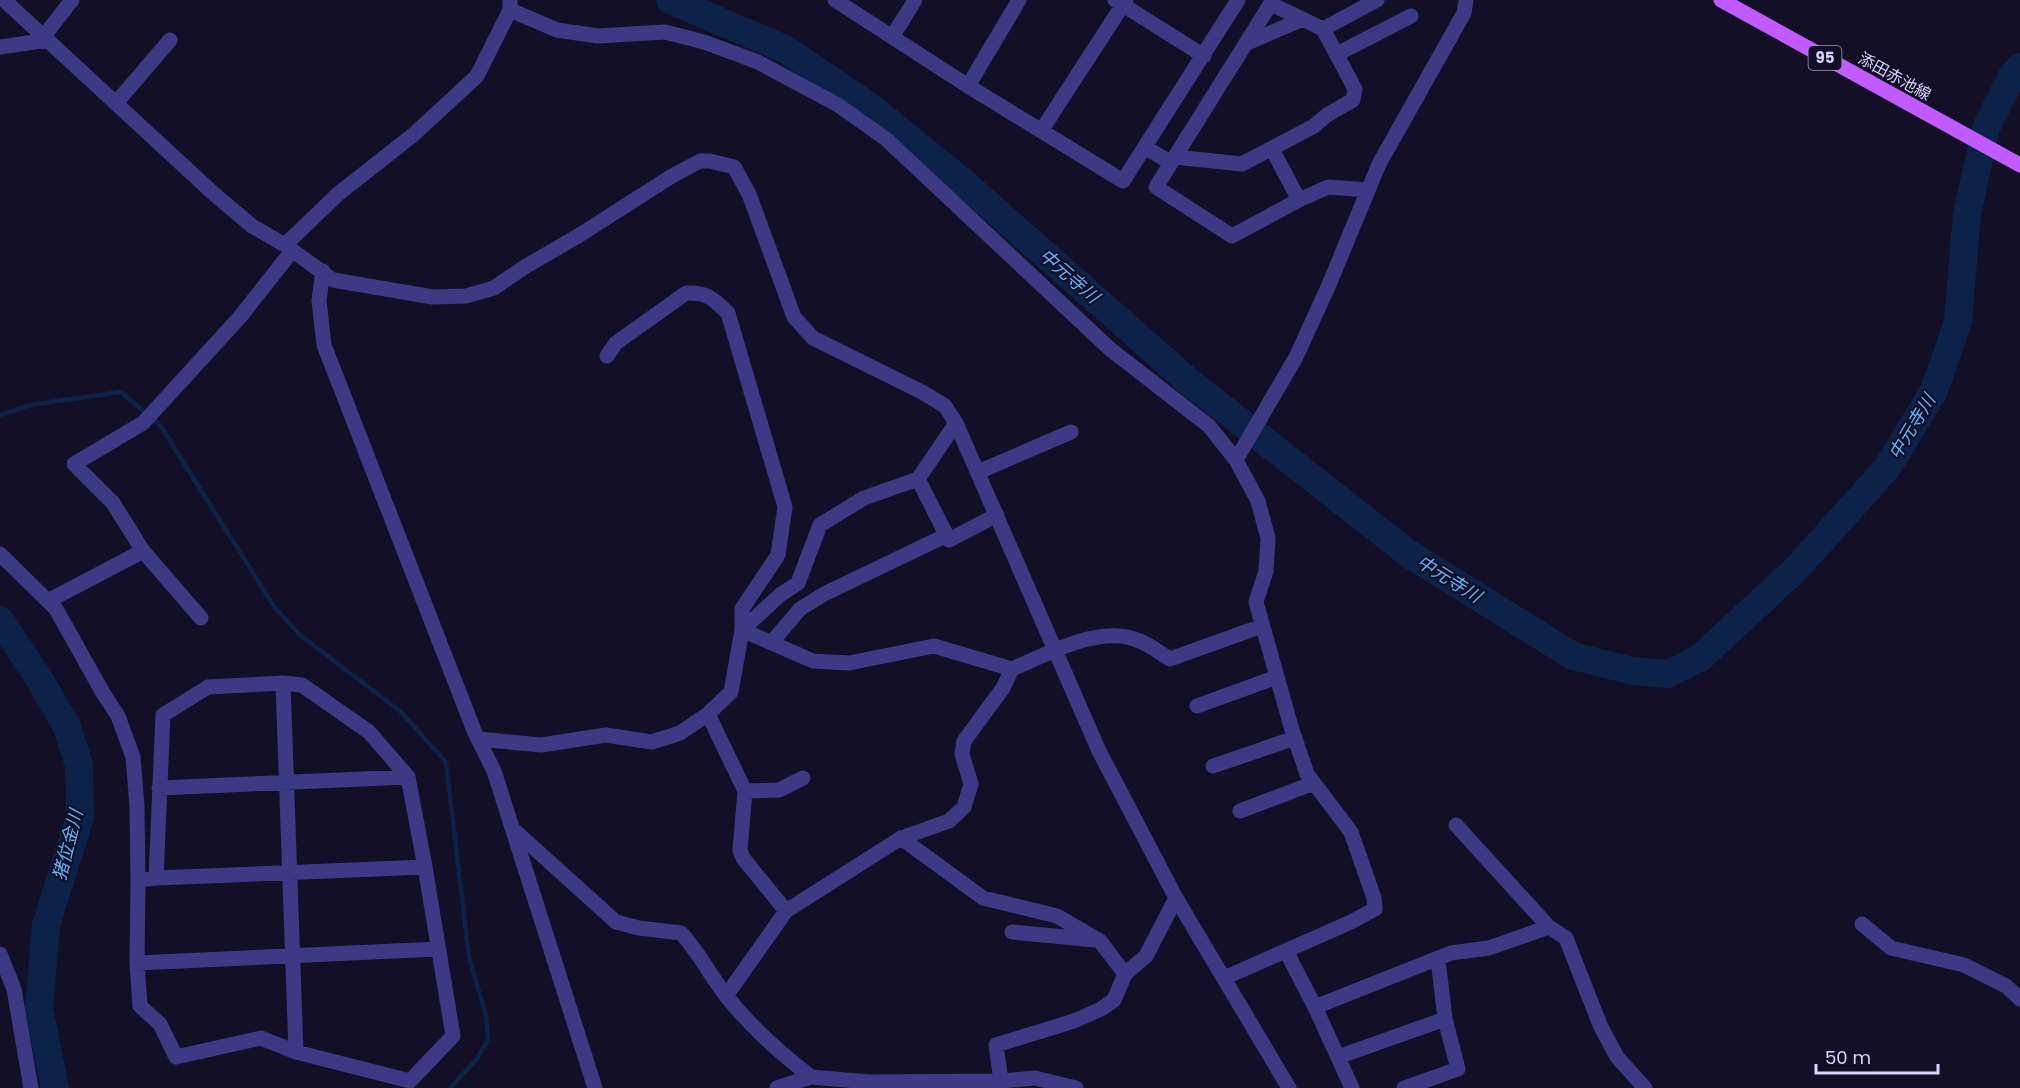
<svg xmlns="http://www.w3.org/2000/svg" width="2020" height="1088" font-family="Poppins,'Noto Sans JP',sans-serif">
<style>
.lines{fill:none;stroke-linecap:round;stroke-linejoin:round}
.stream{stroke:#0c2248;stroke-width:4.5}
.river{stroke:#0c2248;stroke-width:28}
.minor{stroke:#3d3a85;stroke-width:15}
.primary{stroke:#c25bff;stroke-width:15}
.labels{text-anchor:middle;stroke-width:4.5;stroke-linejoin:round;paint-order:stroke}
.shield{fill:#130f26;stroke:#9e99be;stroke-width:1.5}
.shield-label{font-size:15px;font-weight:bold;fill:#d9d4ff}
.street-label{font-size:16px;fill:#d9d4ff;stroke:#130f26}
.water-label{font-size:18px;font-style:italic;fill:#62b6ff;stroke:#130f26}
</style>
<rect width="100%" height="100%" fill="#130f26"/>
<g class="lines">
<!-- stream -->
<path class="stream" d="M0 415 30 405 121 392 160 425 275 608 300 635 400 711 446 762 469 957 486 1016 488 1040 476 1060 450 1088"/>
<!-- river -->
<path class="river" d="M670 0 785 49 869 106 963 182 1187 380 1409 554 1573 656 1633 671 1668 674 1700 658 1796 569 1887 468 1934 391 1958 321 1967 214 1986 128 2012 76 2020 67
M0 620 38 677 67 727 79 765 80 817 46 925 39 1008 55 1088"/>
<!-- minor -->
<path class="minor" d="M4 0 213 193 252 226 285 245 333 280 433 297 466 296 494 288 523 268 578 236 672 176 700 161H710L734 167 749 194 794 317 813 338 922 392 945 406 956 423 1099 751 1176 898 1289 1088
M835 0 968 86
M1019 0 968 86 1123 181 1238 0
M1115 0 1204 56
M1273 0 1156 187 1232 236 1299 200 1328 187 1368 190
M1271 4 1323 29 1377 0
M510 10 557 30 598 36 665 32 704 42 758 62 838 105 886 139 1110 349 1209 426 1236 460
M44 36 72 0
M892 37 915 0
M1247 43 1303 19
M0 47 48 40
M1337 54 1411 16
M116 103 170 40
M1041 131 1126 0
M1145 147 1171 163
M1272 149 1299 200
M1175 157 1242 164 1314 126 1327 115 1353 100 1355 89 1323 29
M285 245 338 194 413 135 477 76 510 10V1
M323 271 319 301 324 345 475 733 494 771 595 1088
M607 356 616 343 686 293C708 292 713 299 728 313L785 507 778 555 742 609V630L813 661 849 663 934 646 1012 669
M978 472 1071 432
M918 479 949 540 997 515
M0 554 56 609 103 693 118 716 133 757 137 806 138 880
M48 601 143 551
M201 618 143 551 113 503 74 464 143 423 240 317 292 251
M771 643 800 609 824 594 947 535
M283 683 302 685 369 732 408 777 425 867 156 878 163 715 208 687Z
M283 683 296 1052
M1197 706 1277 677
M478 739 541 745 606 735 652 742 680 733 708 714
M1213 766 1295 738
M159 788 408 777
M745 791 779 790 803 778
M1240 811 1314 783
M1456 825 1549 927 1566 938 1600 1025 1617 1057 1645 1088
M514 830 616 922 639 928 681 933C699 952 710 976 727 997 751 1027 780 1053 811 1077
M901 838 949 821 964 807 971 784 962 754 964 741 1003 688 1012 669C1048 654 1103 622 1142 642 1152 646 1161 654 1170 659L1262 626
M156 878 138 880 137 963 140 1006 160 1024 176 1057 261 1038 296 1052 410 1081 453 1036 425 867
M786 911 901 838 983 898 1057 916 1100 941 1125 974
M1862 924 1891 948 1964 965 2006 986 2020 999
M1012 932 1095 940
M1286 951 1315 1007 1352 1088
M0 954 14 989 31 1088
M137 963 438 949
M1224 978 1351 922 1375 909 1374 898 1351 832 1307 774 1292 730 1256 602 1266 571 1268 538 1258 501 1236 460 1296 357 1328 287 1379 164 1464 13 1466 0
M726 996 786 911 743 858 740 850 745 791 708 714 731 692 742 630 780 595 798 583 820 525 864 498 918 479 956 423
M1315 1007 1451 953 1489 948 1549 927
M1338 1057 1445 1019 1438 959
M777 1088 811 1077 869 1082 1001 1081 1035 1078 1076 1088
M998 1088 1001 1081 996 1045 1074 1021 1101 1009 1114 1000 1125 974 1146 956 1176 898
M1404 1088 1458 1069 1445 1019"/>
<!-- primary -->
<path class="primary" d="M1721 0 2020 165"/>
</g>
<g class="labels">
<!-- shield labels -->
<rect class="shield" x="1808.5" y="46" width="33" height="24" rx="4.5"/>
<g class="shield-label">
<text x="1825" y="63">95</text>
</g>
<!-- street labels -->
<g class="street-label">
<text transform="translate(1895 76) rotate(29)" y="6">添田赤池線</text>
</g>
<!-- water labels -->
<g class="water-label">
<text transform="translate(1069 276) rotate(41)" y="6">中元寺川</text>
<text transform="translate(1912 427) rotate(-59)" y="6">中元寺川</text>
<text transform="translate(1449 579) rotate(32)" y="6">中元寺川</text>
<text transform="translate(68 845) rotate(-76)" y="6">猪位金川</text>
</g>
</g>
<!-- scale -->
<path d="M1816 1064v9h122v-9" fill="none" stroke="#d9d4ff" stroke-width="3"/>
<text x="1825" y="1064" font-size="18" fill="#d9d4ff" stroke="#130f26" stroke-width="4.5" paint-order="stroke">50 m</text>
</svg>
